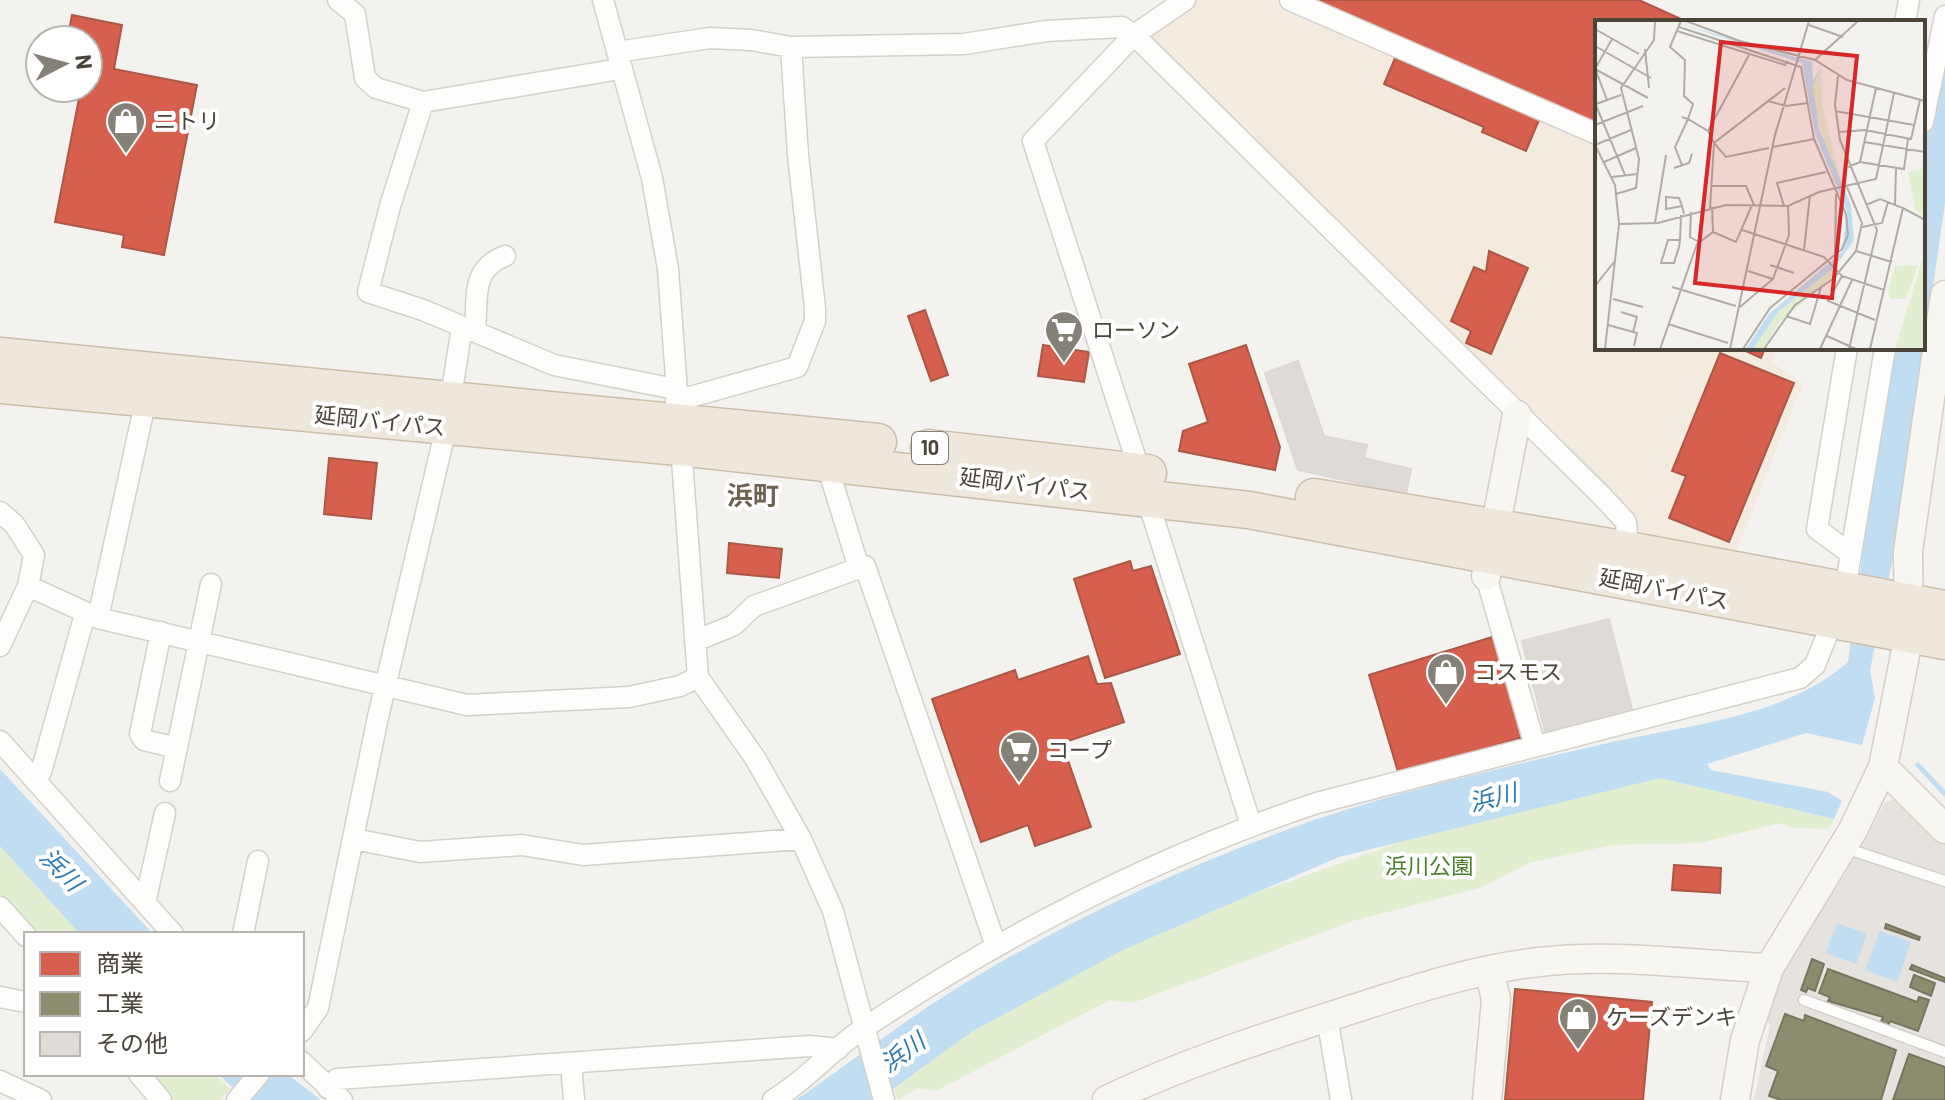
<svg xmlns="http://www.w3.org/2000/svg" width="1945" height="1100" font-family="Barlow,'Noto Sans JP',sans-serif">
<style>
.commercial{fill:#f3ebdf}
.industrial{fill:#e6e2de}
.green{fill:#e1eecf}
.water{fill:#c0ddf1}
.shops{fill:#d6604d;stroke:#ac5847;stroke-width:2}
.industry{fill:#8c8c6e;stroke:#78765e;stroke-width:2}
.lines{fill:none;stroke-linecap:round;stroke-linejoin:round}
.stream{stroke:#c0ddf1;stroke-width:5}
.building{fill:#dedbd6;stroke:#dcd9d4;stroke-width:2}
.lane-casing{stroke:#d2d0cb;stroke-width:13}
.street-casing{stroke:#d2d0cb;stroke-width:23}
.secondary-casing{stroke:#d3cfc5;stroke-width:31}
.highway-casing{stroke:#ccbfa9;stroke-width:39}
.lane{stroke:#fdfdfc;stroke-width:10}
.street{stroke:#fdfdfc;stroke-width:20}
.secondary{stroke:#f7f6f1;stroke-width:28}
.highway{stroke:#ede8db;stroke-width:36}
.labels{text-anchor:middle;stroke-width:8;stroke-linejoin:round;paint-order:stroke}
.shield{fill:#fff;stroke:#817c74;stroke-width:2}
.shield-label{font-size:20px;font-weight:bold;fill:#4b4439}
.poi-label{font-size:22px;fill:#4b4439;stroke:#fff;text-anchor:start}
.street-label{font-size:22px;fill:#4b4439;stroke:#fff}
.park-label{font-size:22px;fill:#4a7f2a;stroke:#fff}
.water-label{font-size:24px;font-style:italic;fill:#2e7ab2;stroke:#fff}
.quarter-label{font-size:26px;font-weight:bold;fill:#6e6250;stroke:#fff}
.inset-road{fill:none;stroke:#b0aca6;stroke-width:2}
.view{fill:#d62828;fill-opacity:0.15;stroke:#d62828;stroke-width:4}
.inset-edge{fill:none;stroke:#4b4439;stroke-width:4}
</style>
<rect width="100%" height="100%" fill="#f4f2ee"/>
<!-- commercial -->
<path class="commercial" d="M1195 0H1276L1597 142V348H1777L1773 363 1803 383 1736 552 1650 542 1145 35Z"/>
<!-- industrial -->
<path class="industrial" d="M1906 797 1945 838V1100H1754L1770 1024 1762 1020 1781 974 1862 847 1885 802Z"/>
<!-- green -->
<path class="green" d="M1660 778 1834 819 1829 829 1793 828 1781 823 1700 843 1612 845 1529 863 1480 888 1356 920 1132 1003 1110 1000 936 1091 918 1088 898 1100 894 1089 973 1031 1095 963 1206 911 1420 835Z
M0 846 80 934H33L0 898Z
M148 1074H215L230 1089 220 1100H172Z"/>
<!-- water -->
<path class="water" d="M1945 51V204L1894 553 1870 670 1875 698 1862 745 1806 733 1707 764 1711 770 1828 792 1842 801 1834 819 1660 778 1339 857 1125 949 973 1031 878 1100H796C847 1065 897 1026 949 993 1055 927 1169 873 1286 830 1391 792 1503 768 1612 742 1692 724 1785 717 1848 662L1891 348H1923V153Z
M0 769 153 934H80L0 846Z
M1837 923 1867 934 1856 964 1826 953Z
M1880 931 1911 942 1897 982 1865 970Z
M218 1074H287L321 1100H246Z"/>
<!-- shops -->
<path class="shops" d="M1312 0H1639L1681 19 1680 22H1597V125Z
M72 15 122 25 114 69 197 85 164 255 122 247 124 235 55 222 81 88H88V40H67Z
M1395 58 1539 120 1526 151 1482 132 1484 127 1384 84Z
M1489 251 1528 268 1491 354 1466 343 1471 331 1451 321 1474 267 1486 272Z
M925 310 948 375 931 381 908 316Z
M1043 345 1089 352 1084 382 1038 376Z
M1246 345 1280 447 1275 470 1179 451 1183 431 1208 422 1189 364Z
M1739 348H1765L1761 358Z
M1720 353 1794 383 1729 542 1669 518 1686 476 1672 471Z
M329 458 377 463 371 519 324 514Z
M729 543 782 549 779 578 727 573Z
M1130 561 1133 571 1151 566 1180 654 1105 678 1074 579Z
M1492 637 1523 737 1399 775 1369 675Z
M1088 656 1097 684 1111 683 1124 722 1062 743 1091 827 1035 846 1028 825 981 842 932 699 1015 670 1018 680Z
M1674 865 1721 868 1720 893 1672 890Z
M1515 989 1652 1002 1643 1100H1505Z"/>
<!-- industry -->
<path class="industry" d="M1886 924 1920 937 1919 940 1885 928Z
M1812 959 1824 964 1815 991 1808 988 1806 992 1801 990Z
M1912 965 1945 978V982L1910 969Z
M1828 969 1917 1002 1919 997 1929 1000 1918 1031 1890 1021 1888 1027 1880 1024 1883 1017 1828 1001 1830 997 1819 993Z
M1914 975 1935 983 1931 996 1910 987Z
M1785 1014 1804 1021 1805 1015 1896 1050 1881 1100H1781L1769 1096 1778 1071 1766 1066Z
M1909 1054 1945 1067V1100H1893Z"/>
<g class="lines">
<!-- stream -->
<path class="stream" d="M1918 765 1945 794"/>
</g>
<!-- building -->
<path class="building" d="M1298 361 1324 436 1367 445 1364 458 1411 469 1406 494 1298 470 1265 373Z
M1609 619 1633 713 1546 735 1522 641Z"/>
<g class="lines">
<defs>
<path id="lane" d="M1845 848 1945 881
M1804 1000 1945 1052"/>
<path id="street" d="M338 0 355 14 365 78 376 88 423 102 620 69
M603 0 652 178 668 269 698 677 755 758 801 839 833 911 884 1100
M1290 0 1597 134
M1905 22 1909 0
M617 52 710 38 751 40 791 47 964 44 1046 31 1122 27 1134 35 1185 0
M423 102 390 206 368 292 423 310 554 365 675 389
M1923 122 1945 16
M475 332C478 299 470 269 505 256
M1847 348 1817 529 1851 554
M676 401 797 367 815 321V308L798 155 791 47
M834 463 832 481 859 568
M1140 472 1033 141 1134 35 1601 495 1626 522 1628 550
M1147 498 1251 825
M0 512 14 524 34 555 28 586 98 618 467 705 629 697 680 686 698 677
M1486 576 1535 746
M98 618 146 399
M161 632 140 734 144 740 177 748
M695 641 734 625 754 606 865 566 996 946
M0 646 28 586
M0 741 173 934
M34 779 41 772 85 614
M170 781 211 584
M354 839 420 852 522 845 583 855 801 839
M145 903 165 813
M0 907 26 936
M243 934 258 861
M0 997 26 1002
M1327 1017 1341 1100
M302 1031 318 1008 378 717 446 428 462 327
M302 1062 342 1100
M571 1063 574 1100
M139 1074 161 1100
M0 1081 41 1100
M328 1088 337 1079 810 1046 838 1049
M237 1100 259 1074
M773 1100C807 1080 832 1049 864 1028 1005 934 1156 856 1317 803L1800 678 1815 665 1845 590 1885 348"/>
<path id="secondary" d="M1486 576 1517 415
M1883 767 1945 829
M1107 1100C1178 1066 1253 1041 1328 1017 1397 995 1467 970 1539 962 1614 953 1693 965 1769 968
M1487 1100 1496 999 1489 970
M1735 1100 1745 1040 1769 968 1853 830 1883 767 1909 635 1908 551 1945 295"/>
<path id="highway" d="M0 356 878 442
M0 385 679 447 1249 510 1945 641
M929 448 1148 473
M1314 497 1628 550 1945 609"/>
</defs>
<!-- lane casing -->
<use href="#lane" class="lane-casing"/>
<!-- street casing -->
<use href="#street" class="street-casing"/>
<!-- secondary casing -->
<use href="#secondary" class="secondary-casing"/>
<!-- highway casing -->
<use href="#highway" class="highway-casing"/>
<!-- lane -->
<use href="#lane" class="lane"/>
<!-- street -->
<use href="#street" class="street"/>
<!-- secondary -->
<use href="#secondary" class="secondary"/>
<!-- highway -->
<use href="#highway" class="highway"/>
</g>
<!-- icons -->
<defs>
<symbol id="shop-pin" viewBox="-11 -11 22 30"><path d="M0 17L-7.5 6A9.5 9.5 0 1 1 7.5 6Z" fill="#868178" stroke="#fff"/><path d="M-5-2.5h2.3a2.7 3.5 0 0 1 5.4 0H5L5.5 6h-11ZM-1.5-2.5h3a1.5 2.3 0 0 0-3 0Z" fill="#fff"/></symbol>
<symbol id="supermarket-pin" viewBox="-11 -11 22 30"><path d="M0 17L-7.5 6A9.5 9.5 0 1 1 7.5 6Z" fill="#868178" stroke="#fff"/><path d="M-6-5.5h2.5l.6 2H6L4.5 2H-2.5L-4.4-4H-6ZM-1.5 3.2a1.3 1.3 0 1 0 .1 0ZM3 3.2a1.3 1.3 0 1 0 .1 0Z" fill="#fff"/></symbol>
</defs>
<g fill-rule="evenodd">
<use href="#shop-pin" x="104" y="99" width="44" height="60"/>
<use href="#supermarket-pin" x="1042" y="308" width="44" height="60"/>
<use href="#shop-pin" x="1424" y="650" width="44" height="60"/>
<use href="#supermarket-pin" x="997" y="728" width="44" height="60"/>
<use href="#shop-pin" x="1556" y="995" width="44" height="60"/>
</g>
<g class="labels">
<!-- shield labels -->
<rect class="shield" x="912" y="432" width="36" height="32" rx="6"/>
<g class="shield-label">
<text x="930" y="455">10</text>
</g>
<!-- poi labels -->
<g class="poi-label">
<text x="154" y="129">ニトリ</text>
<text x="1092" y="338">ローソン</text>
<text x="1474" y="680">コスモス</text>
<text x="1047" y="758">コープ</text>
<text x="1606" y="1025">ケーズデンキ</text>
</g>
<!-- street labels -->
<g class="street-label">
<text transform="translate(380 421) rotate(6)" y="8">延岡バイパス</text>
<text transform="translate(1025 484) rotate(7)" y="8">延岡バイパス</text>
<text transform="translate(1664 589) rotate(11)" y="8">延岡バイパス</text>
</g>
<!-- park labels -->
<g class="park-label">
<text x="1429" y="874">浜川公園</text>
</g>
<!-- water labels -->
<g class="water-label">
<text transform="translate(1493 798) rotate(-14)" y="8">浜川</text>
<text transform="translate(61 870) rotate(46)" y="8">浜川</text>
<text transform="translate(903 1053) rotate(-36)" y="8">浜川</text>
</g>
<!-- quarter labels -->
<g class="quarter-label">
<text x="753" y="505">浜町</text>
</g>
</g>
<!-- overview -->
<g transform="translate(1595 20)">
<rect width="330" height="330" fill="#f4f2ee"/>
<path d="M226 46 227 85 247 167 222 98 218 67ZM330 148V198L320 189 313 152ZM330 230V329H300L325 247ZM323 245 311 279H296L293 271 300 246ZM238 249 243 253 185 302 167 329H158L184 291Z" fill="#e1eecf"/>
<path d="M76 1 217 42 218 61 226 46 218 67 224 108 256 185 259 220 240 247 184 291 158 329H151L174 294 247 232 252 191 220 114 207 43Z" fill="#c0ddf1"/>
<path class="inset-road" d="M86 1 75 27 90 40 89 76 98 84 93 99 113 111 119 123 115 188M91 1 145 21 220 40 252 60 330 81M214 5 248 17M84 7 206 47 219 119 251 194 253 215 247 229 175 288 148 329M0 9 44 34M82 11 190 45 193 41M0 26 56 58M50 29 54 68M220 40 263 1M0 49 53 78M0 49 17 19M1 51 12 80M243 56 240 85 245 120 282 210 254 329M173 81 191 86 213 83M0 83 30 155M1 84 26 75M240 91 319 105M87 97 93 99 80 127 87 145M0 105 48 86M113 111 154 35M244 112 270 110 316 119 325 80M269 122 330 132M0 125 36 110M0 125 20 165 24 204 10 329M178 127 219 119M174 128 131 137 119 123 190 68M9 142 41 128M265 142 281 68M253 147 265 142 309 149 313 119M79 148 94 143 97 134M17 157 42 154M116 166H151L159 185M21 174 41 168 44 139 26 68 59 20 60 1M300 184 301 149M271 185 285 179 308 188 275 329M87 186 71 189V177L84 178 87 186 89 194M189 186 182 163 231 152M308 188 330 200M96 192 95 217 104 222M60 203 71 135M25 204 63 203 131 185 193 186 224 172 281 159 299 73M267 207 287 203 293 182M147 210 229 237 247 256 289 270M118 212 141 222 157 185M85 220H73L66 243H79L84 227 85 220 86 195M209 230 215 175M261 231 297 242M240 237 241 174M175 245 199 253M153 251 178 259M247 256 233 281 280 300M0 266 19 242M77 267 141 286M18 279 48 287M145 287 178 259 194 215 193 186M26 292 42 297 38 312M191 296 215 304 226 267M73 304 133 323M13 305 42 313 39 326M232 316 261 329M65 329 102 224 118 212 117 187M135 329 180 115 214 1M169 329 200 285 238 259 261 231 267 203 252 167M225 329 257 260"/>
<path class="view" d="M126 22 262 36 237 278 100 263Z"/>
<rect width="330" height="330" class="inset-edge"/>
</g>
<!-- legend -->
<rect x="24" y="932" width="280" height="144" fill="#ffffff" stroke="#b7b4b0" stroke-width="2"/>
<rect x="40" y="952" width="40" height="24" fill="#d6604d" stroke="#b7b4b0" stroke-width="2"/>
<text x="96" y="972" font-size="24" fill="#4b4439">商業</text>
<rect x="40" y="992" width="40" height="24" fill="#8c8c6e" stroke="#b7b4b0" stroke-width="2"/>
<text x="96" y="1012" font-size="24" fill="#4b4439">工業</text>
<rect x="40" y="1032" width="40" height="24" fill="#dedbd6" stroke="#b7b4b0" stroke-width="2"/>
<text x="96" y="1052" font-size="24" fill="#4b4439">その他</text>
<!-- north arrow -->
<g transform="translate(64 64) rotate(84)"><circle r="38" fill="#ffffff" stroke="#b7b4b0" stroke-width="2"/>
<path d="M0-6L14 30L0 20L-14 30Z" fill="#868178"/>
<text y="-12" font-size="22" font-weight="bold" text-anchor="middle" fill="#4b4439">N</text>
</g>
</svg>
